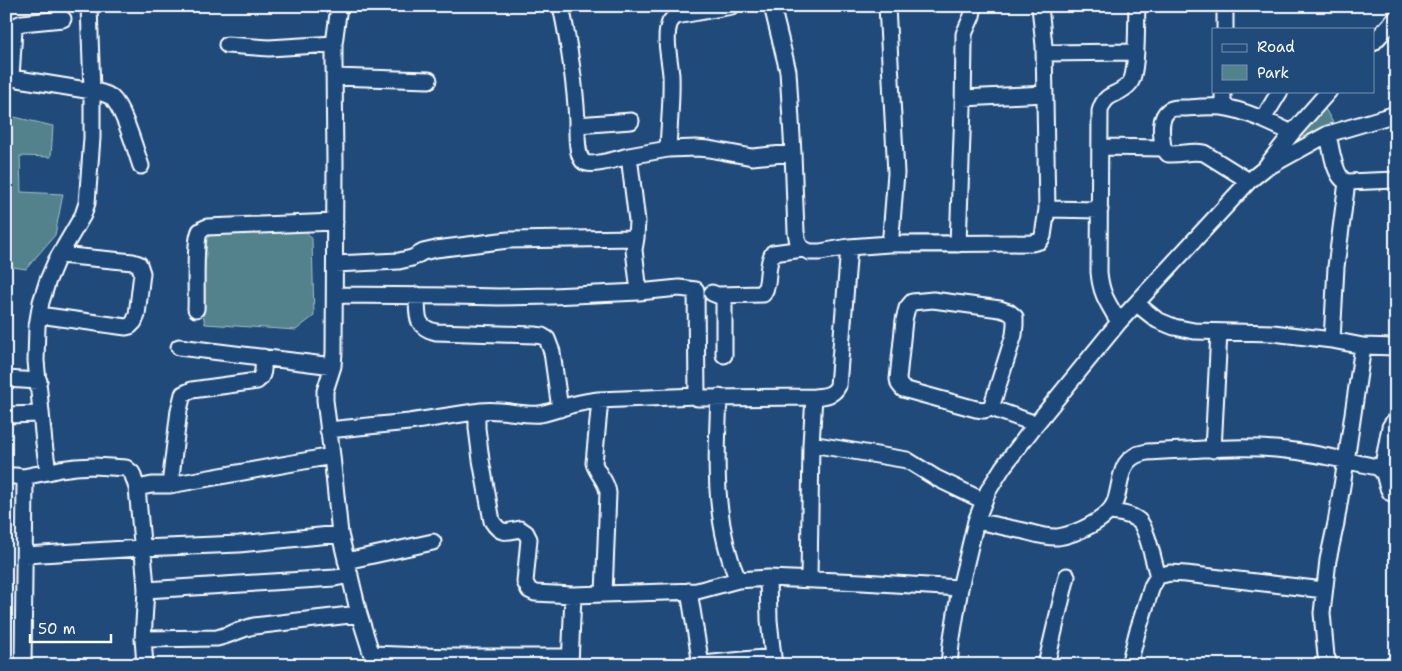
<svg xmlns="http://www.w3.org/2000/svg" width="1402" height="671" font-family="'Shantell Sans',sans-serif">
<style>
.green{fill:#52828c;stroke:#a8c0c6}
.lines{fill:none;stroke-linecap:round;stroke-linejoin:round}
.minor-casing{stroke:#fff;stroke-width:19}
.minor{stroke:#1f4a7a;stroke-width:15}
</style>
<rect width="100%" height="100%" fill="#1f4a7a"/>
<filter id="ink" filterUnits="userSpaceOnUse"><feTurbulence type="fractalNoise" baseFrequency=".02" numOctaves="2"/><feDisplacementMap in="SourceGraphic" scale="10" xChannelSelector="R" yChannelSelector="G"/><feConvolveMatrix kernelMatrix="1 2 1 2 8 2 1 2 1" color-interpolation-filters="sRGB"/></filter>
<g filter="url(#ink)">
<!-- green -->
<path class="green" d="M1324 107 1335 126 1305 140 1300 131Z
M6 115 53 126 51 157 20 156 21 192 63 194 55 235 26 269 6 266Z
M219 225 302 226 312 239 314 316 296 330 205 324 202 310 207 239Z"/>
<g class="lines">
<defs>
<path id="minor" d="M561 6C569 44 575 83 577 121 577 130 576 157 584 162 591 167 620 158 629 156L637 221 636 238
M732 6 676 16C673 19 670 20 669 25 664 39 670 60 671 75 672 100 669 125 668 149L696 148 709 149 752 157 793 153
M772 6 788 71 793 153 796 232 798 243 803 249
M1040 6 1044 46 1047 209
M1225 29V6
M1373 43 1396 18
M227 45 269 48 334 44
M1044 53 1135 52
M6 77 92 91C99 92 106 93 111 97 124 108 135 149 141 166
M334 77 429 80
M11 78 14 29 17 25 22 23 63 19
M963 98 1045 94
M1223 107V91
M1263 119 1280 91
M577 125 631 121
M1328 134C1331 147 1334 178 1347 182L1396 180
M1100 147 1163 148
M629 156 668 149
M1270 166 1328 134 1396 114
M1249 181 1204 153C1190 150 1182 155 1168 154L1163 148C1162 137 1158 119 1168 111 1172 107 1182 108 1187 108 1199 107 1210 106 1222 107 1245 110 1271 123 1292 133
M889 244 1032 243 1040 241 1043 236 1047 209 1100 210
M958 244 963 108 964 43V34L972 16 974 6
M335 264 399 261 412 258 423 252 436 249 508 240 636 238 634 250 639 292 679 288 696 290 697 398 814 397C824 396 833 396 838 386L849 247 889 244 891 235 896 173 887 6
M712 293 722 297 724 302V355
M335 295 453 296 499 297 552 296 639 292
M417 295C418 314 414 327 436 332L535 335 542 336 547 339 552 352 560 409
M718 295 763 294C771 282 765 266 773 253L803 249 810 252H820L849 247
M1137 304 1157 320 1174 327 1194 331 1273 333 1332 340 1363 346 1396 347
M196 309C197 295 194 241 200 231 202 229 204 228 207 227L335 222
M39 315 126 327 130 326 134 322 137 315 142 273 139 264 133 262 60 255
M1119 322C1108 303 1101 295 1099 272L1100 111C1106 90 1119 97 1130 83 1138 72 1136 22 1137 6
M1332 340 1336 267 1347 182
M179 347 333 366
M6 379 39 381
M697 396 598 400C589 401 580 403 571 405 561 408 551 412 540 414 521 416 501 408 481 411L477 418V428L481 460 492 521C501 535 506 532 520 529L526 533 529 539 525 582 529 590 535 593 573 595 697 591 738 580 768 578 862 582 960 588
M719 397C716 458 713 523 738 580
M600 400 594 463C597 474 607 481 608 493L604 594
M991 408 1014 335 1015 325V317L1009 312 1000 309 933 300 912 302 907 308 904 320 898 379 899 384 903 389 976 409 984 410 991 408 1036 424
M6 415 41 414
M328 430 409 422 481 411
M811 444 907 460 936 478 984 501
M1213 450 1219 332
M332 456 325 400V391L333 366 334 352 335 163 334 63V44L339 6
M1382 470 1390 427 1394 421 1396 420
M48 472 44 443 36 361 37 326 41 302 48 280 56 261 83 215 87 203 92 138V91L89 6
M6 476H15L23 477 25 483 23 665
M23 477 48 472 60 469 76 467 94 466 126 468 132 473 137 488 145 575 146 590 143 639 145 665
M170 485 179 410 183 394 192 390 257 381C265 375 263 366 263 357
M137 488 152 485H170L332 456 340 534
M1109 512C1119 513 1131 514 1139 521 1147 528 1154 564 1158 576
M976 521C992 524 1008 528 1024 531 1035 534 1047 538 1058 537 1076 534 1108 520 1115 502 1123 480 1117 457 1147 452 1193 450 1240 445 1286 450 1316 453 1347 461 1377 467 1389 474 1383 483 1391 493L1396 494
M25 555 142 548 239 544 340 534 359 614
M346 561 433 542
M768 578 769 620 773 657
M809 579 811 444 814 397
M146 590 335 578 350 575
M689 591 701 665
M143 639 217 638C230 635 241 629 254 626L359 614 375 665
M372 654 449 657H570
M570 665 573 595
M693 665 773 657 774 665
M949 665 951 644 960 588 976 521 988 491 1003 467 1036 424 1119 322 1249 181 1264 169 1292 133 1329 91
M1046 665 1067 576
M1129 665 1137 633 1152 586 1158 576 1170 573 1186 574 1324 590
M1330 665 1326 656 1322 613 1328 560 1336 523 1346 461 1363 346"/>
</defs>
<!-- minor casing -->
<use href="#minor" class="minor-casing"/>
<!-- minor -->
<use href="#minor" class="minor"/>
</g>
</g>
<!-- margin -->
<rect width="1402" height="671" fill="none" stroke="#1f4a7a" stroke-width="25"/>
<rect x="12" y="12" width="1377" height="646" fill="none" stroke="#fff" stroke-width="2" filter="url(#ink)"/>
<!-- legend -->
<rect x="1212" y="28" width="162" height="65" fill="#1f4a7a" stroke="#7992af"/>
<rect x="1222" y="44" width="25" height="8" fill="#1f4a7a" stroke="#7992af"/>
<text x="1257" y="52" font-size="15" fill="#ffffff">Road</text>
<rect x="1222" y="65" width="25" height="15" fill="#52828c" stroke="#7992af"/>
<text x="1257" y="78" font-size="15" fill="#ffffff">Park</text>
<!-- scale -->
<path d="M30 634v8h81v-8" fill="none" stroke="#ffffff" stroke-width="2.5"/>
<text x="38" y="634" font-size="15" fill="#ffffff" stroke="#1f4a7a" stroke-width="4" paint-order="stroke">50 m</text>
</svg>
